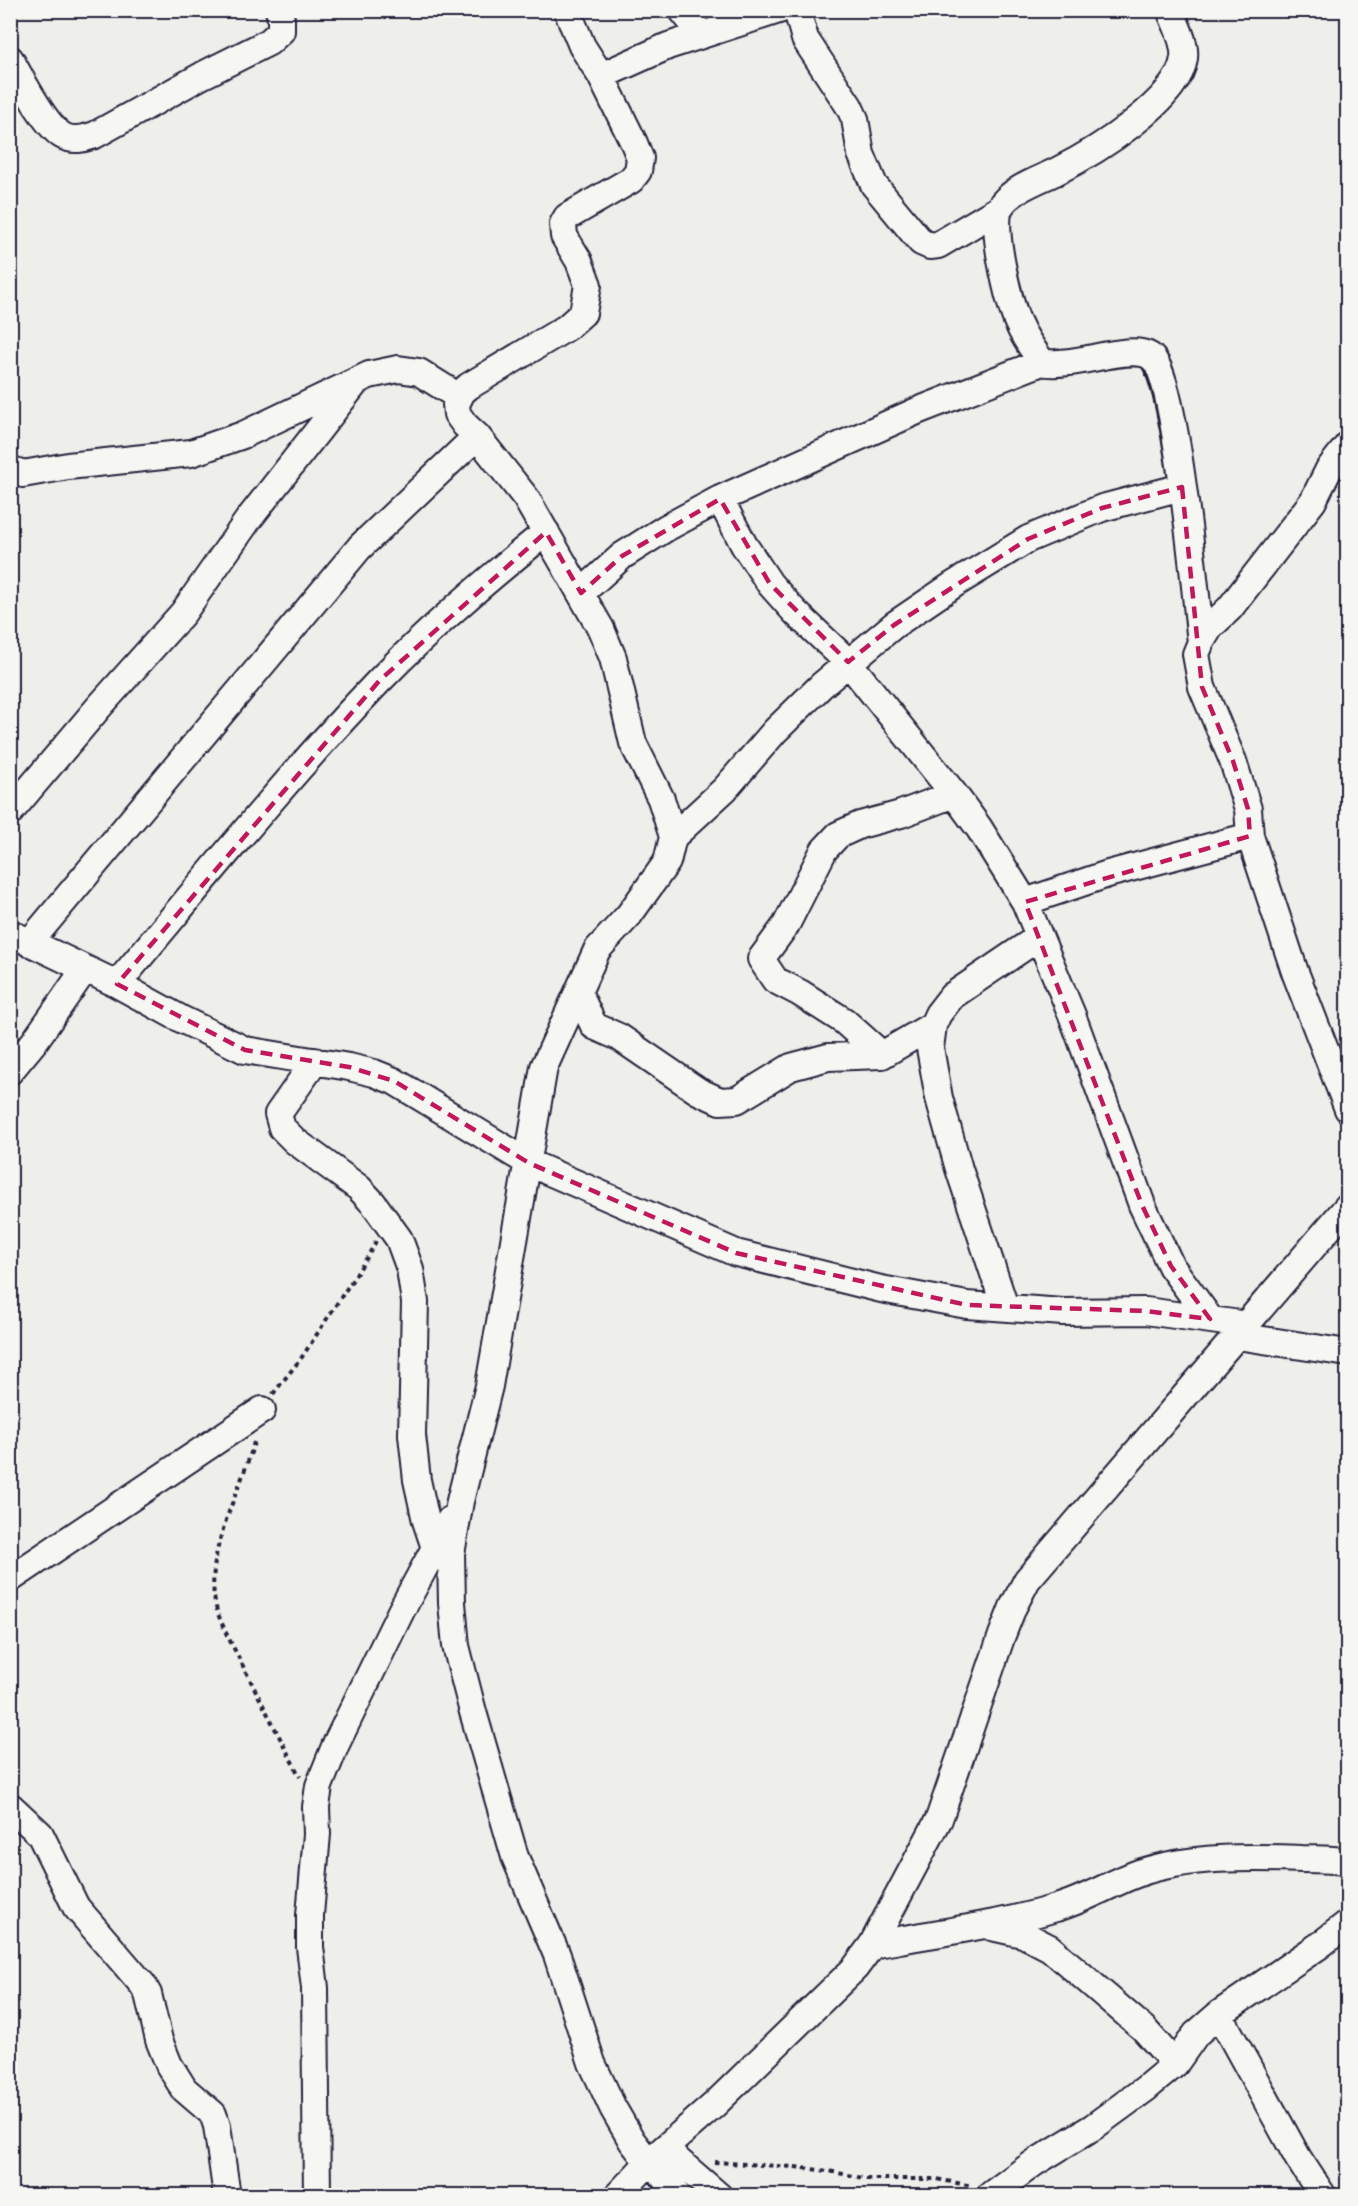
<svg xmlns="http://www.w3.org/2000/svg" width="1358" height="2206" font-family="'Playpen Sans',sans-serif">
<style>
.lines{fill:none;stroke-linecap:round;stroke-linejoin:round}
.minor-casing{stroke:#22223b;stroke-width:30}
.path{stroke:#22223b;stroke-width:4;stroke-dasharray:4.5 4.5;stroke-linecap:butt}
.minor{stroke:#f6f6f2;stroke-width:26}
.marked{fill:none;stroke:#c2185b;stroke-width:4.5;stroke-dasharray:12 8;stroke-linejoin:round}
</style>
<rect width="100%" height="100%" fill="#eeeeeb"/>
<filter id="ink" filterUnits="userSpaceOnUse"><feTurbulence type="fractalNoise" baseFrequency=".0167" numOctaves="2"/><feDisplacementMap in="SourceGraphic" scale="12" xChannelSelector="R" yChannelSelector="G"/><feConvolveMatrix kernelMatrix="1 2 1 2 8 2 1 2 1" color-interpolation-filters="sRGB"/></filter>
<g filter="url(#ink)">
<g class="lines">
<defs>
<path id="minor" d="M567 10 582 46 601 76 634 143 640 158 638 171 631 180 567 217 563 224 564 236 579 261 588 285 583 313 566 328 469 386 462 392 456 404 457 414 465 425 477 436 526 498 601 629 613 658 633 743 661 799 673 837 667 862 629 915 597 950 544 1067 489 1386 460 1501 451 1554 452 1603 456 1646 473 1712 515 1857 557 1955 592 2063 613 2108 632 2141 649 2163
M682 10 702 35
M797 10 805 39 849 106 855 119 861 154 874 185 921 242 930 246 938 245 999 209
M1170 10C1176 25 1186 43 1184 58 1179 101 1093 153 1057 171 1039 180 1011 189 1000 207 990 226 1009 303 1018 323 1024 337 1033 350 1042 362 1071 369 1129 343 1150 356 1176 372 1196 601 1201 642
M10 59C21 78 45 126 63 136 74 142 85 138 95 135L203 75 269 42 281 31V19L279 10
M601 76 668 46 779 10
M1348 445 1329 469 1313 501 1230 608 1210 627 1201 642 1196 654 1202 687 1233 761 1248 809 1250 836 1295 972 1348 1109
M10 469 23 474 68 466 191 453 243 435 369 375 398 369 419 372 459 397
M720 499 744 545 770 584 795 612 848 662 954 794 979 828 1025 902 1072 1015 1142 1205 1171 1266 1210 1319
M581 593 622 556 666 528 720 499 917 411 1042 362
M10 812 98 708 183 613 248 520 356 382
M673 837 725 789 775 731 822 685 894 625 953 585 1028 539 1102 508 1182 487
M1025 902 1108 874 1250 836
M10 933 117 984 181 1019 245 1050 349 1067 374 1073 394 1081 529 1163 736 1253 881 1289 967 1305 1063 1312 1146 1311 1247 1325
M29 943 360 547 477 436
M117 984C203 882 287 777 379 681 431 627 488 579 546 532
M578 992 594 1026 619 1037 698 1091 720 1101 737 1100 791 1067 828 1057 882 1055 933 1025
M882 1055 844 1021 800 993 775 980 761 959 786 925 824 850 838 835 860 825 901 814 954 794
M315 1061 278 1114 282 1128 295 1141 359 1188 373 1203 399 1239 410 1269 415 1302 412 1435 417 1480 426 1521 435 1548
M10 1071 34 1042 85 969
M1005 1307 959 1169 939 1098 930 1048 933 1025 938 1014 952 996 1039 937
M1237 1336 1348 1353
M10 1579 262 1410
M10 1806 40 1834 76 1907 143 1985 148 1994 159 2040 169 2065 184 2089 213 2114 217 2126 227 2196
M992 1927 1023 1934 1050 1948 1144 2029 1175 2064
M872 1945C933 1933 996 1926 1056 1908 1085 1900 1111 1883 1139 1873 1188 1856 1251 1857 1302 1859 1317 1859 1333 1859 1348 1862
M1219 2014 1298 2158 1323 2196
M675 2158 719 2196
M651 2160 678 2196
M317 2196 315 1988 310 1947V1915L317 1834 316 1807 319 1786 336 1744 401 1611 450 1520
M617 2196 651 2160 714 2105 855 1968 872 1945 939 1819 1002 1635 1013 1607 1027 1580 1348 1206
M989 2196 1034 2163 1093 2127 1145 2089 1175 2064 1196 2034 1219 2014 1320 1945 1348 1923"/>
</defs>
<!-- minor casing -->
<use href="#minor" class="minor-casing"/>
<!-- path -->
<path class="path" d="M273 1394 302 1357 368 1256 376 1241
M254 1442C240 1494 203 1552 216 1607 218 1616 223 1625 226 1633L300 1777
M714 2162 794 2167 829 2171 867 2179H937L972 2186
M1030 2193 1059 2196"/>
<!-- minor -->
<use href="#minor" class="minor"/>
</g>
</g>
<!-- marked area -->
<path class="marked" d="M1182 487 1202 687 1233 761 1248 809 1250 836 1025 902 1142 1205 1171 1266 1210 1319 1146 1311 967 1305 736 1253 529 1163 394 1081 349 1067 245 1050 117 984 380 680 546 532 581 593 622 556 720 499 770 584 848 662 894 625 1028 539 1102 508Z"/>
<!-- margin -->
<rect width="1358" height="2206" fill="none" stroke="#f6f6f2" stroke-width="36"/>
<rect x="18" y="18" width="1322" height="2170" fill="none" stroke="#22223b" stroke-width="2" filter="url(#ink)"/>
</svg>
